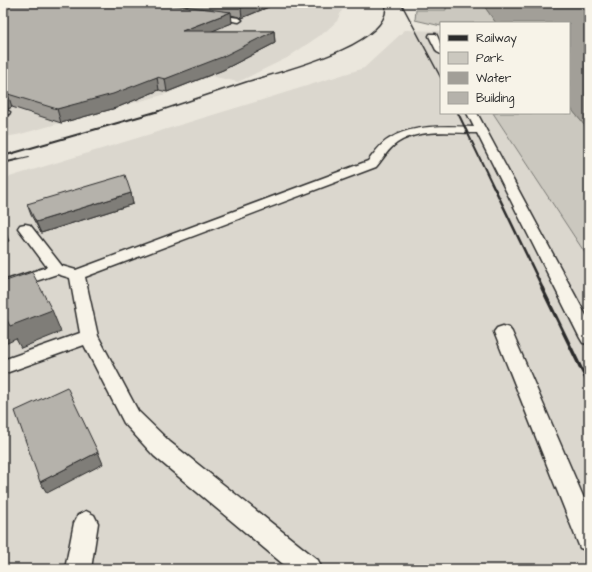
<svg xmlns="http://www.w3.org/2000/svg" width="592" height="572" font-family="'Architects Daughter',sans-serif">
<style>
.built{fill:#dbd7ce}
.green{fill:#cbc8bf;stroke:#7b7a75}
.water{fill:#a29f98;stroke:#72716c}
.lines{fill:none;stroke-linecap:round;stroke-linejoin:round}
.lane-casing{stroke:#2b2b2b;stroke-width:3}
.lane{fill:#f7f3e8;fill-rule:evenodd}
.rail-far3{stroke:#2b2b2b;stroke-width:1.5}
.rail-far2{stroke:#2b2b2b;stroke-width:2}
.rail-far1{stroke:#2b2b2b;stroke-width:2.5}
.rail{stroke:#2b2b2b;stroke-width:3.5}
.wall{fill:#9c9993;stroke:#2b2b2b}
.shaded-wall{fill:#7f7d78;stroke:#2b2b2b}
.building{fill:#b5b2ab;stroke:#2b2b2b}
</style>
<rect width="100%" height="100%" fill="#ebe7dd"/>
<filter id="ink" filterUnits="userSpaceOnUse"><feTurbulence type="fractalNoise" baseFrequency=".025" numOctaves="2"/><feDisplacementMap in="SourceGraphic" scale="8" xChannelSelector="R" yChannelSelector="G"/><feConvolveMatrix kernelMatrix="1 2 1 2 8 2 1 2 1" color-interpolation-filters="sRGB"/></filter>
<g filter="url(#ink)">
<!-- built -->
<path class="built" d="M3 3H310L311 5 342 10 337 21 325 32 287 58 238 82 211 76 166 94 17 135 3 137Z
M405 30 441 31V113H493L589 259V569H3V179L262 100 364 68Z"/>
<!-- green -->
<path class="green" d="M436 3H482L496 23H441V26L415 20 416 10H446V5Z
M569 106 589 131V259L493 113H569Z"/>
<!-- water -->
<path class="water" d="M482 3H589V131L569 106V23H496Z"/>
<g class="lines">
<defs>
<path id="lane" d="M210 14 239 18 242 20 239 22 208 17V15Z
M430 34H436C440 41 441 46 441 54L437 52 429 36Z
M3 108 10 112 9 114 3 115Z
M467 113H477L589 321V344L583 343 580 338 477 133C452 133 419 128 397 143 388 149 383 159 376 167L85 277 98 336 138 411 170 442 318 560 322 569H289L154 456 124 423 84 345 3 374V360L80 333 70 278 57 274 3 292V281L47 267 18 228 20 225 25 224 30 225 62 266 76 270 368 161C374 154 380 144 389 139 411 124 448 126 474 127Z
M503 326 509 328 512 332 589 510V551L580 548 494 332 497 328Z
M86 511 94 515 98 523 91 569H65L74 523 78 515Z"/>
</defs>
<!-- lane casing -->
<use href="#lane" class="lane-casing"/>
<!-- lane -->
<use href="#lane" class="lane"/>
<!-- rail-far3 -->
<path class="rail-far3" d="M401 3 441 78
M156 112C186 102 216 92 246 82 275 73 396 45 385 3"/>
<!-- rail-far2 -->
<path class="rail-far2" d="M458 113 495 190
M3 156 159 111
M3 163 29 157"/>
<!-- rail-far1 -->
<path class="rail-far1" d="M495 189 543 289"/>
<!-- rail -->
<path class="rail" d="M542 288 589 385"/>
</g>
<!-- wall -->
<path class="wall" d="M3 3H278L242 18 239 17 231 15 232 23 210 31H274L275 43 223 70 167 92 159 90 116 108 61 123 12 107 8 109 3 107Z
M131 193 133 204 41 233 31 215 27 204Z"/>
<!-- shaded-wall -->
<path class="shaded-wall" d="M253 3H278L242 18 241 8Z
M231 12 232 23 183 43 182 31Z
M274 31 275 43 223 70 167 92 165 79Z
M157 77 159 90 116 108 61 123 57 109Z
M8 94 12 107 8 109 3 95Z
M131 193 133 204 41 233 36 222Z
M3 226 9 241 3 243Z
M52 310 61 332 21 348 16 339 3 345V319L6 318Z
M98 452 103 464 47 493 40 482Z"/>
<!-- building -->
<path class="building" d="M3 3H159L231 12 182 31H274L222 57 165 79 157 77 113 94 57 109 8 94 3 95Z
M213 3H253L241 8 239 6Z
M125 175 131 193 36 222 27 204Z
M32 272 52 310 10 326 6 318 3 319V282Z
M67 387 98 452 40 482 15 411Z"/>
</g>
<!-- margin -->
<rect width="592" height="572" fill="none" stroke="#f7f3e8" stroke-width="16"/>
<rect x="8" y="8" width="576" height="556" fill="none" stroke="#2b2b2b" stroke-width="1.5" filter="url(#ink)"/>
<!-- legend -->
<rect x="440" y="22" width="130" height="92" fill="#f7f3e8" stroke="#a5a39c"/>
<rect x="448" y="35" width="20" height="6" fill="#2b2b2b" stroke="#a5a39c"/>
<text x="476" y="42" font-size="12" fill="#2b2b2b">Railway</text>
<rect x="448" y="52" width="20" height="12" fill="#cbc8bf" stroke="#a5a39c"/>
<text x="476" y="62" font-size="12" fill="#2b2b2b">Park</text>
<rect x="448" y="72" width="20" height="12" fill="#a29f98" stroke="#a5a39c"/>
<text x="476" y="82" font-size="12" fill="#2b2b2b">Water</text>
<rect x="448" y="92" width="20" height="12" fill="#b5b2ab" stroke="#a5a39c"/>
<text x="476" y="102" font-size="12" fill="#2b2b2b">Building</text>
</svg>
